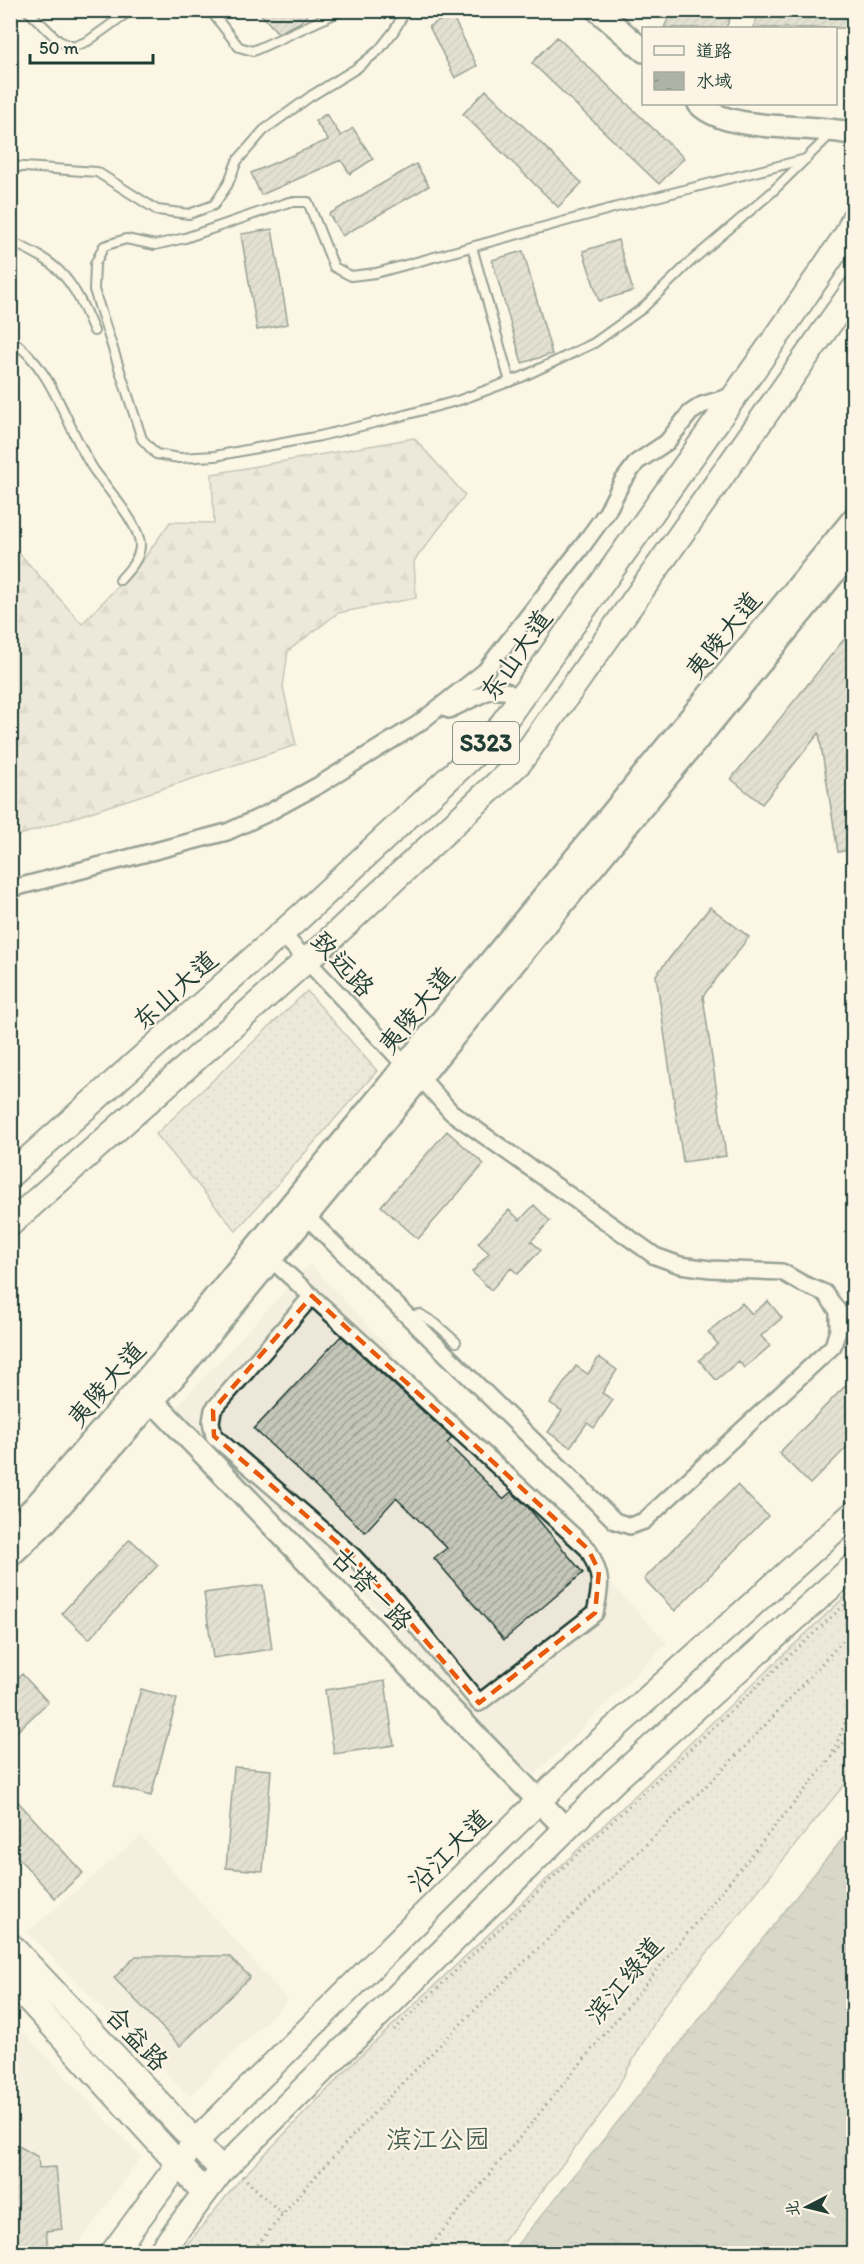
<svg xmlns="http://www.w3.org/2000/svg" width="864" height="2264" font-family="Itim,'LXGW WenKai TC',sans-serif">
<style>
.built{fill:#ece7d8}
.grass{fill:url(#grass-dots);stroke:#7e8c80;stroke-width:1.5}
.forest{fill:url(#forest-firs);stroke:#7e8c80;stroke-width:1.5}
.water{fill:url(#water-ripples);stroke:#758479;stroke-width:1.5}
.building{fill:url(#building-hatch);stroke:#1f3d34;stroke-width:1.5}
.lines{fill:none;stroke-linecap:round;stroke-linejoin:round}
.lane-casing{stroke:#1f3d34;stroke-width:12}
.street-casing{stroke:#1f3d34;stroke-width:20}
.secondary-casing{stroke:#1f3d34;stroke-width:26}
.primary-casing{stroke:#1f3d34;stroke-width:28}
.path{stroke:#1f3d34;stroke-width:3;stroke-dasharray:1.5 4.5;stroke-linecap:butt}
.lane{stroke:#fcf5e5;stroke-width:8}
.street{stroke:#fcf5e5;stroke-width:15}
.secondary{stroke:#fcf5e5;stroke-width:21}
.primary{stroke:#fcf5e5;stroke-width:24}
.marked{fill:none;stroke:#e8590c;stroke-width:4.5;stroke-dasharray:12 8;stroke-linejoin:round}
.labels{text-anchor:middle;stroke-width:4.5;stroke-linejoin:round;paint-order:stroke}
.shield{fill:#fcf5e5;stroke:#617469;stroke-width:1.5}
.shield-label{font-size:24px;font-weight:bold;fill:#1f3d34}
.street-label{font-size:26px;fill:#1f3d34;stroke:#fcf5e5}
.park-label{font-size:26px;fill:#455c52;stroke:#fcf5e5}
</style>
<defs>
<pattern id="grass-dots" width="8" height="8" patternUnits="userSpaceOnUse" patternTransform="scale(1.5)"><rect width="8" height="8" fill="#dcdacc"/><path d="M2 2h.1M6 6h.1" fill="none" stroke="#bcbcb0" stroke-width="1.8" stroke-linecap="round"/></pattern>
<pattern id="forest-firs" width="22" height="20" patternUnits="userSpaceOnUse" patternTransform="scale(1.5)"><rect width="22" height="20" fill="#dcdacc"/><path d="M5 1l3.5 6h-7zM16 11l3.5 6h-7z" fill="#bcbcb0"/></pattern>
<pattern id="water-ripples" width="26" height="14" patternUnits="userSpaceOnUse" patternTransform="scale(1.5)"><rect width="26" height="14" fill="#aeb3a7"/><path d="M2 4q2-2 4 0t4 0M15 11q2-2 4 0t4 0" fill="none" stroke="#8d9389"/></pattern>
<pattern id="building-hatch" width="6" height="6" patternUnits="userSpaceOnUse" patternTransform="scale(1.5)"><rect width="6" height="6" fill="#c5c7b9"/><path d="M-1 1l2-2M0 6l6-6M5 7l2-2" fill="none" stroke="#9fa397"/></pattern>
</defs>
<rect width="100%" height="100%" fill="#fcf5e5"/>
<filter id="ink" filterUnits="userSpaceOnUse"><feTurbulence type="fractalNoise" baseFrequency=".0167" numOctaves="2"/><feDisplacementMap in="SourceGraphic" scale="12" xChannelSelector="R" yChannelSelector="G"/><feConvolveMatrix kernelMatrix="1 2 1 2 8 2 1 2 1" color-interpolation-filters="sRGB"/></filter>
<g filter="url(#ink)">
<!-- built -->
<path class="built" d="M310 1264 667 1643 524 1786 347 1573 173 1411Z
M141 1836 288 2000 189 2096 27 1932Z
M10 2018 141 2157 72 2253H11Z"/>
<!-- grass -->
<path class="grass" d="M307 991 377 1071 236 1231 156 1134Z
M853 1589V1774L664 2006 606 2107 495 2253H180L238 2182 357 2059Z"/>
<!-- forest -->
<path class="forest" d="M414 438 465 495 414 561 416 598 338 613 288 651 283 687 296 745 11 838 10 543 82 624 143 560 170 522 214 523 212 474Z"/>
<!-- water -->
<path class="water" d="M853 1826V2253H510C628 2114 738 1967 853 1826Z"/>
<!-- building -->
<path class="building" d="M257 10H313L299 23 278 33Z
M672 10H733L726 28H664Z
M760 10H854V28H753Z
M452 15 477 66 455 78 429 26Z
M557 37 684 158 659 184 532 63Z
M486 90 582 183 558 207 463 114Z
M326 114 341 136 353 128 373 159 350 174 341 160 261 195 251 173 328 140 315 121Z
M416 164 429 186 342 236 329 214Z
M272 229 288 324 257 330 241 234Z
M618 240 633 291 599 301 583 251Z
M523 251 552 354 522 363 492 260Z
M854 627V849L838 852 819 733 762 804 731 779Z
M710 907 749 937 703 996 726 1156 683 1162 656 975Z
M447 1131 484 1164 418 1239 381 1206Z
M534 1205 550 1221 531 1241 541 1250 518 1274 511 1268 491 1290 472 1272 489 1253 478 1243 509 1210 520 1220Z
M768 1301 782 1318 761 1336 770 1346 744 1368 739 1361 716 1380 699 1360 718 1344 708 1332 742 1303 752 1314Z
M341 1336 452 1438 447 1443 503 1499 511 1492 526 1505 583 1573 504 1640 434 1558 447 1548 396 1498 365 1532 254 1429Z
M599 1357 617 1370 602 1393 613 1400 594 1428 587 1423 570 1447 548 1432 562 1411 550 1403 576 1366 588 1374Z
M854 1377V1440L810 1484 779 1453Z
M737 1485 768 1516 675 1611 644 1579Z
M130 1539 158 1565 89 1639 62 1613Z
M263 1585 272 1649 213 1658 204 1593Z
M22 1674 48 1702 10 1738V1686Z
M385 1681 394 1745 334 1754 325 1690Z
M141 1689 177 1699 151 1796 114 1786Z
M234 1767 271 1770 263 1871 226 1868Z
M10 1793 83 1873 55 1898 10 1849Z
M136 1956H229L250 1977 180 2046 114 1978Z
M10 2141 38 2157 39 2168 56 2167 62 2229 46 2231 49 2253H10Z"/>
<g class="lines">
<defs>
<path id="lane" d="M27 10 59 41 73 47 88 41 131 10
M210 10 239 47 253 51 343 10
M806 159 617 207 376 273 351 276 334 267 308 202H289L185 238 155 245 126 239 104 246 95 264 94 290 142 439 156 454 179 458 215 456 320 436 390 419 460 400 522 377 594 343 643 308 689 263 772 192 831 134
M10 166 97 172 157 210 189 214 214 205 228 184 237 161 264 130 311 96 357 68 379 50 394 31 406 10
M10 242C61 261 74 283 94 331
M472 247 510 382
M10 339C54 368 66 428 94 470 106 487 140 525 140 545 140 559 129 570 120 580
M409 1316 420 1314 436 1324 456 1342"/>
<path id="street" d="M449 710 489 691H506L520 699
M10 889 227 832 266 814 319 785 418 724 485 671 581 548 607 512 622 482 637 462 667 442 690 413 702 405 735 395
M282 934 405 1065 421 1078 451 1112 655 1256 680 1265 710 1269 782 1272 803 1284 825 1293 838 1311V1330L833 1346 644 1521 630 1526 615 1521 307 1217
M271 1259 588 1549C602 1576 602 1583 595 1613L479 1703 397 1602 353 1556 214 1436 211 1422 213 1410 312 1296"/>
<path id="secondary" d="M597 10 644 51
M699 104C729 134 812 123 854 134
M143 1391 566 1829
M10 1530 34 1507 168 1354 854 518
M10 1556 47 1521 183 1367 854 549"/>
<path id="primary" d="M10 1175 300 917 493 737 790 318 847 234 854 218
M10 1224 326 943 520 762 854 289
M10 1945 222 2170
M10 1979 204 2192
M112 2254 195 2142 587 1753 854 1513
M159 2254 222 2170 566 1829 615 1780 854 1566"/>
</defs>
<!-- lane casing -->
<use href="#lane" class="lane-casing"/>
<!-- street casing -->
<use href="#street" class="street-casing"/>
<!-- secondary casing -->
<use href="#secondary" class="secondary-casing"/>
<!-- primary casing -->
<use href="#primary" class="primary-casing"/>
<!-- path -->
<path class="path" d="M833 1752 854 1701
M394 2030 571 1860 854 1596
M242 2176 282 2214
M250 2254C387 2084 550 1940 705 1787 757 1737 804 1681 854 1629
M424 2254 854 1730"/>
<!-- lane -->
<use href="#lane" class="lane"/>
<!-- street -->
<use href="#street" class="street"/>
<!-- secondary -->
<use href="#secondary" class="secondary"/>
<!-- primary -->
<use href="#primary" class="primary"/>
</g>
</g>
<!-- marked area -->
<path d="M0 0H864V2264H0ZM312 1296 588 1549 599 1571 595 1613 479 1703 353 1556 214 1436 213 1410Z" fill="#fcf5e5" fill-opacity=".55" fill-rule="evenodd"/>
<path class="marked" d="M312 1296 588 1549 599 1571 595 1613 479 1703 353 1556 214 1436 213 1410Z"/>
<g class="labels">
<!-- shield labels -->
<rect class="shield" x="453" y="722" width="66" height="42" rx="4.5"/>
<g class="shield-label">
<text x="486" y="751">S323</text>
</g>
<!-- street labels -->
<g class="street-label">
<text transform="translate(723 635) rotate(-51)" y="9">夷陵大道</text>
<text transform="translate(516 655) rotate(-55)" y="9">东山大道</text>
<text transform="translate(343 964) rotate(47)" y="9">致远路</text>
<text transform="translate(175 990) rotate(-42)" y="9">东山大道</text>
<text transform="translate(416 1010) rotate(-51)" y="9">夷陵大道</text>
<text transform="translate(106 1384) rotate(-49)" y="9">夷陵大道</text>
<text transform="translate(372 1589) rotate(46)" y="9">古塔一路</text>
<text transform="translate(449 1850) rotate(-45)" y="9">沿江大道</text>
<text transform="translate(624 1980) rotate(-50)" y="9">滨江绿道</text>
<text transform="translate(137 2038) rotate(47)" y="9">合益路</text>
</g>
<!-- park labels -->
<g class="park-label">
<text x="438" y="2148">滨江公园</text>
</g>
</g>
<!-- margin -->
<rect width="864" height="2264" fill="none" stroke="#fcf5e5" stroke-width="36"/>
<rect x="18" y="18" width="828" height="2228" fill="none" stroke="#1f3d34" stroke-width="2" filter="url(#ink)"/>
<!-- legend -->
<rect x="642" y="27" width="195" height="78" fill="#fcf5e5" stroke="#a4ab9e" stroke-width="1.5"/>
<rect x="654" y="46" width="30" height="9" fill="#fcf5e5" stroke="#a4ab9e" stroke-width="1.5"/>
<text x="696" y="57" font-size="18" fill="#1f3d34">道路</text>
<rect x="654" y="72" width="30" height="18" fill="url(#water-ripples)" stroke="#a4ab9e" stroke-width="1.5"/>
<text x="696" y="87" font-size="18" fill="#1f3d34">水域</text>
<!-- north arrow -->
<g transform="translate(807 2207) rotate(263)" stroke="#fcf5e5" stroke-width="4.5" paint-order="stroke">
<path d="M0-4.5L10 22L0 15L-10 22Z" fill="#1f3d34"/>
<text y="-9" font-size="16" font-weight="bold" text-anchor="middle" fill="#1f3d34">北</text>
</g>
<!-- scale -->
<path d="M30 54v9h123v-9" fill="none" stroke="#1f3d34" stroke-width="3"/>
<text x="39" y="54" font-size="18" fill="#1f3d34" stroke="#fcf5e5" stroke-width="4.5" paint-order="stroke">50 m</text>
</svg>
